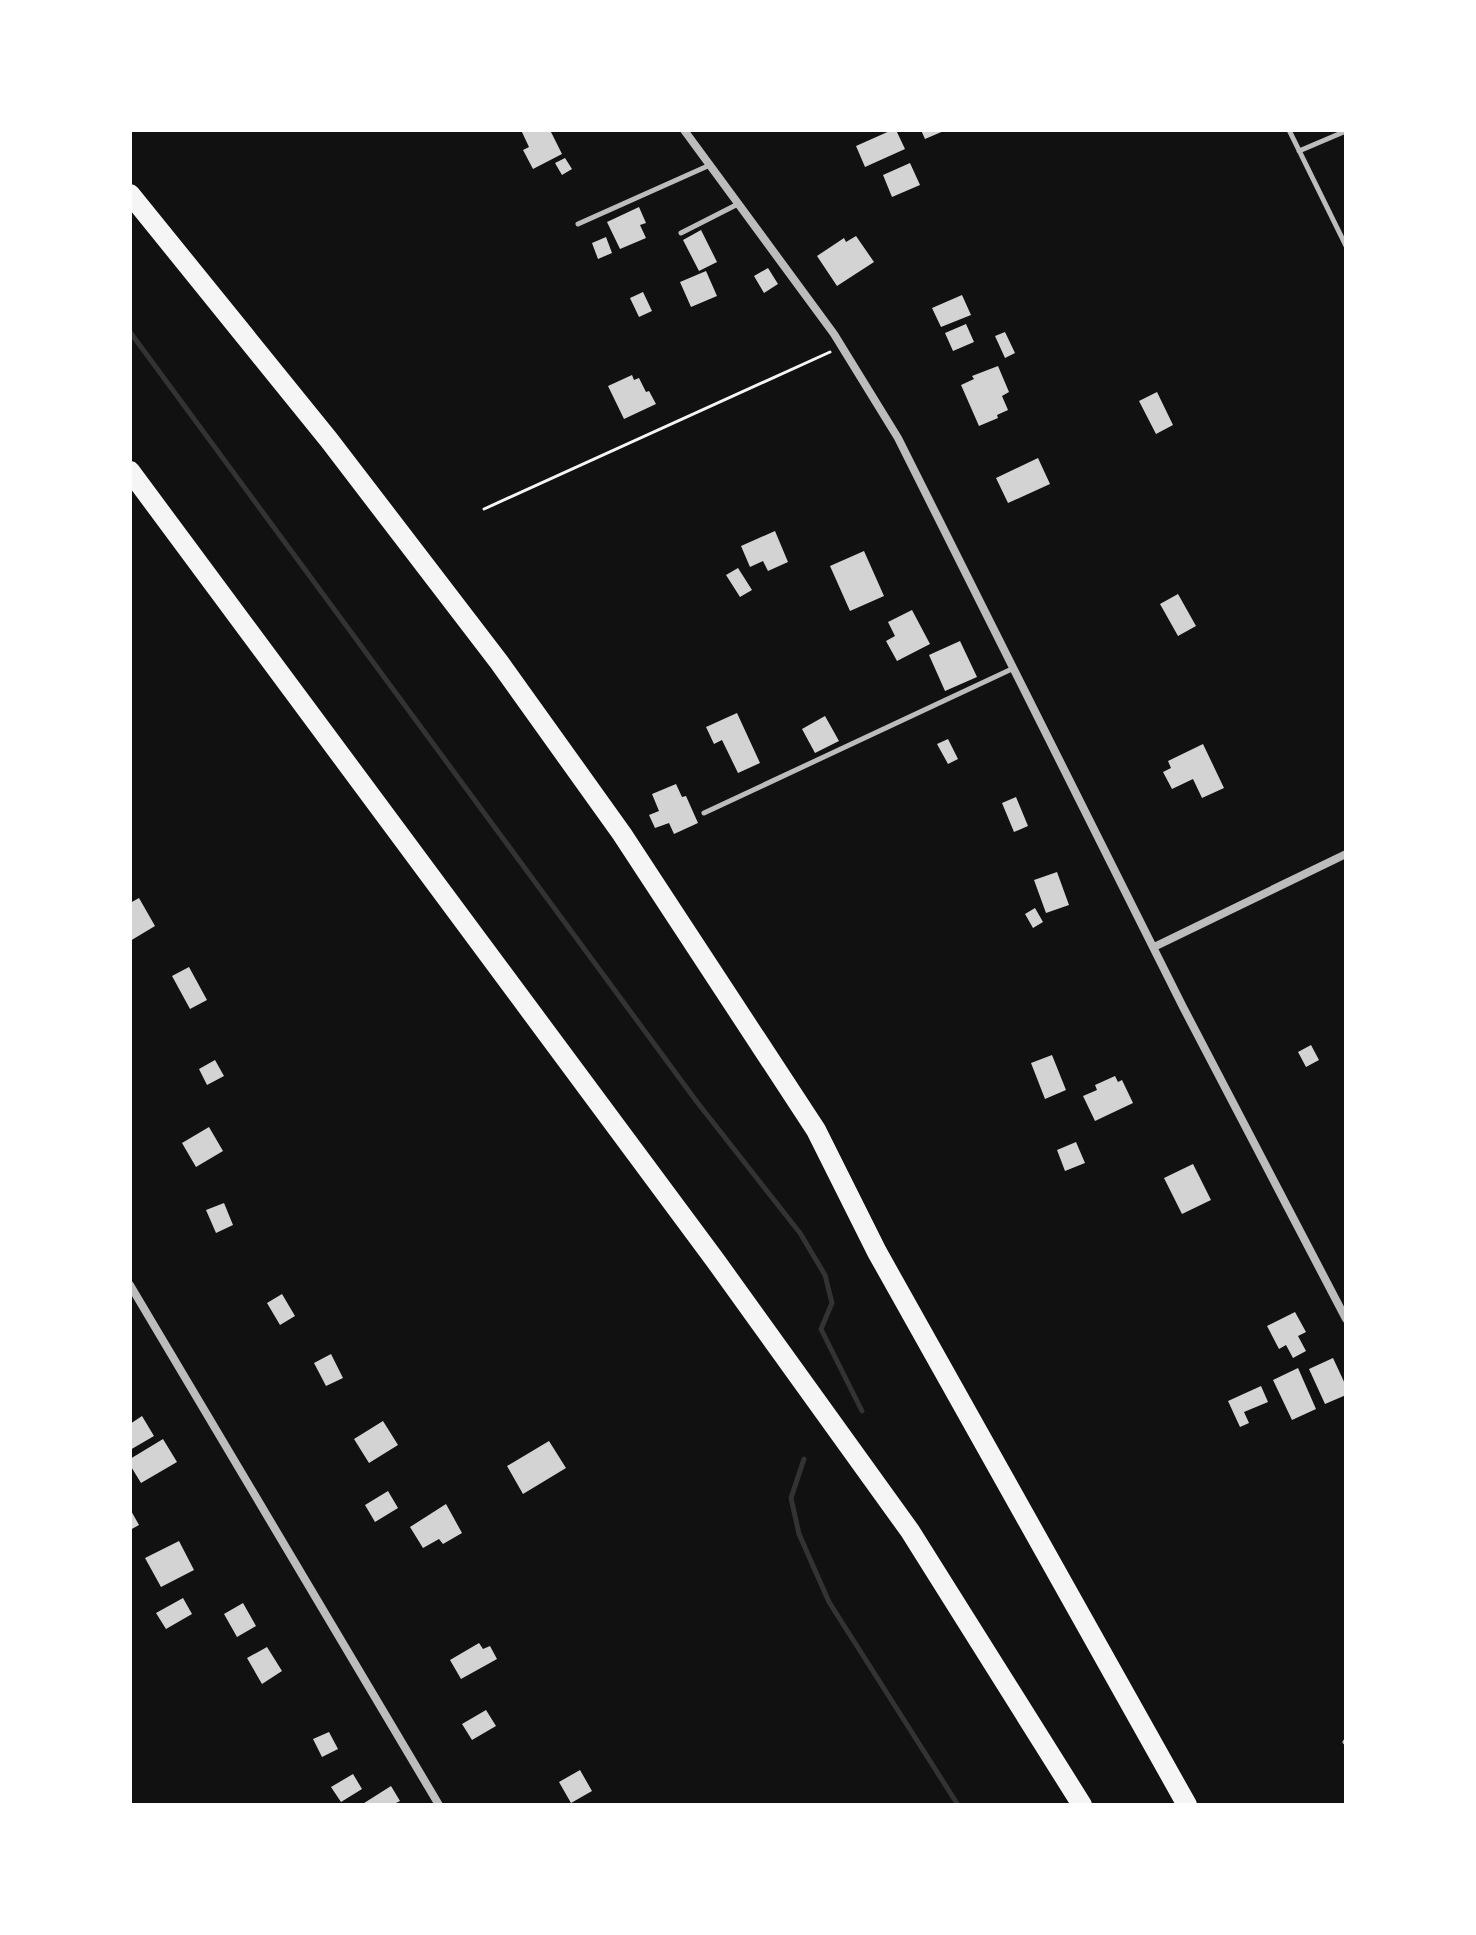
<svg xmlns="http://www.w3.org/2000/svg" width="1476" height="1935" font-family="'Alegreya Sans',sans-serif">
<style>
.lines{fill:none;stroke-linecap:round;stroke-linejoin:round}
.stream{stroke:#333;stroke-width:5}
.building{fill:#d3d3d3}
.path{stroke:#f5f5f5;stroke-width:3}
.service{stroke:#bcbcbc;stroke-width:5}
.minor{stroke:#bcbcbc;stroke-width:8}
.motorway{stroke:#f5f5f5;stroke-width:20}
</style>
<rect width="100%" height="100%" fill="#111"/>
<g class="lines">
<!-- stream -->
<path class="stream" d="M130 332 697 1102 800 1233 825 1275 832 1303 821 1329 862 1411
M804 1459 791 1498 799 1534 829 1602 958 1805"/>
</g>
<!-- building -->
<path class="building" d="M521 130H550L562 154 533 169 523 150 529 147Z
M892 130H896L905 149 865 167 856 146Z
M921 130H946L925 139Z
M565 158 572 169 562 175 555 163Z
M910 163 920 185 892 197 883 175Z
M639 207 646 223 640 225 646 238 620 249 607 222Z
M701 230 717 262 699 271 683 240Z
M856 236 874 262 837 286 817 256 844 238 846 242Z
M606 237 612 253 598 259 592 243Z
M768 268 778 284 764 293 754 276Z
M706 271 717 296 691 307 680 282Z
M643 292 652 311 639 317 630 298Z
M962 295 971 315 941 327 932 308Z
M966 324 974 342 953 351 945 333Z
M1005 332 1015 353 1005 358 995 336Z
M998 366 1009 392 1002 396 1008 410 997 415 998 418 979 426 961 385 974 379 972 376Z
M632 375 634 380 639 378 646 392 649 391 656 404 624 419 608 386Z
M1157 392 1173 425 1156 434 1139 401Z
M1038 458 1050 484 1008 503 996 478Z
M775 531 788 562 768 571 763 561 750 567 741 546Z
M864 551 884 596 850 611 830 566Z
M738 568 752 590 740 597 726 575Z
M1178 594 1196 626 1178 636 1160 604Z
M912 610 930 644 897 661 886 641 895 636 888 622Z
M960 641 977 677 945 691 929 655Z
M737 713 760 763 738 773 722 740 714 744 706 727Z
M825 716 839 741 815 753 802 729Z
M948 739 958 759 948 764 937 744Z
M1203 744 1224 788 1202 798 1193 779 1172 789 1163 772 1171 768 1168 761Z
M676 784 682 797 686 796 698 823 674 834 669 823 655 828 649 815 659 811 652 794Z
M1016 797 1028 826 1014 832 1002 803Z
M1057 872 1069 905 1046 913 1034 880Z
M139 898 155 926 130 941V903Z
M1035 908 1043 922 1033 928 1025 914Z
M189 967 207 1000 190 1009 172 976Z
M1311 1045 1319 1060 1306 1067 1298 1052Z
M1052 1055 1066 1090 1045 1099 1031 1063Z
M215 1060 224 1076 207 1085 199 1069Z
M1115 1076 1118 1082 1122 1080 1133 1103 1095 1121 1083 1096 1097 1090 1095 1085Z
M209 1127 223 1151 196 1167 182 1143Z
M1076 1142 1085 1163 1065 1171 1057 1150Z
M1193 1164 1211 1200 1182 1214 1164 1178Z
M224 1203 233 1225 216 1233 206 1210Z
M282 1294 295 1316 280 1325 267 1303Z
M1295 1312 1306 1332 1298 1336 1306 1351 1293 1358 1286 1345 1279 1349 1267 1326Z
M331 1354 343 1378 326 1386 314 1363Z
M1333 1358 1346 1386V1395L1325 1404 1309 1369Z
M1298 1368 1316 1409 1292 1420 1273 1380Z
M1261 1386 1268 1402 1244 1412 1249 1423 1240 1427 1228 1401Z
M142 1416 154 1436 130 1450V1424Z
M383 1421 398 1445 369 1463 354 1439Z
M163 1439 177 1462 141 1483 130 1465V1459Z
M549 1441 566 1468 523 1494 507 1466Z
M388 1491 398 1508 375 1522 365 1505Z
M446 1504 462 1533 443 1544 439 1539 423 1548 410 1527Z
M130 1509 139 1525 130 1530Z
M179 1541 194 1570 161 1587 145 1558Z
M183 1598 192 1614 166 1629 156 1613Z
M243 1603 256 1626 237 1637 224 1614Z
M479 1643 483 1649 490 1646 497 1659 461 1679 450 1660Z
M267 1647 282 1671 262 1684 247 1658Z
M486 1710 496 1726 472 1740 462 1724Z
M329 1732 338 1749 322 1757 313 1739Z
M580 1770 592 1791 571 1803 559 1782Z
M353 1774 362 1789 341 1802 331 1787Z
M391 1786 400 1801 392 1805H361Z"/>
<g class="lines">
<!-- path -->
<path class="path" d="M484 509 830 352"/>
<!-- service -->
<path class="service" d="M1289 130 1346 246
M1299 151 1346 131
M578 224 710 165
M681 233 738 204
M704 813 1014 668
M1345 1742 1346 1741"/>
<!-- minor -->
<path class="minor" d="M684 130 834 334 898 438 1183 1007 1346 1319
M1154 947 1346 854
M130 1285 439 1805"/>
<!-- motorway -->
<path class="motorway" d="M130 194 329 440 499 662 622 834 816 1130 877 1252 1187 1805
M130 471 715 1260 910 1531 1082 1805"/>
</g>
<!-- border -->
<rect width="1476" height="1935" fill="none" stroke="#ffffff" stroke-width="264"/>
</svg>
